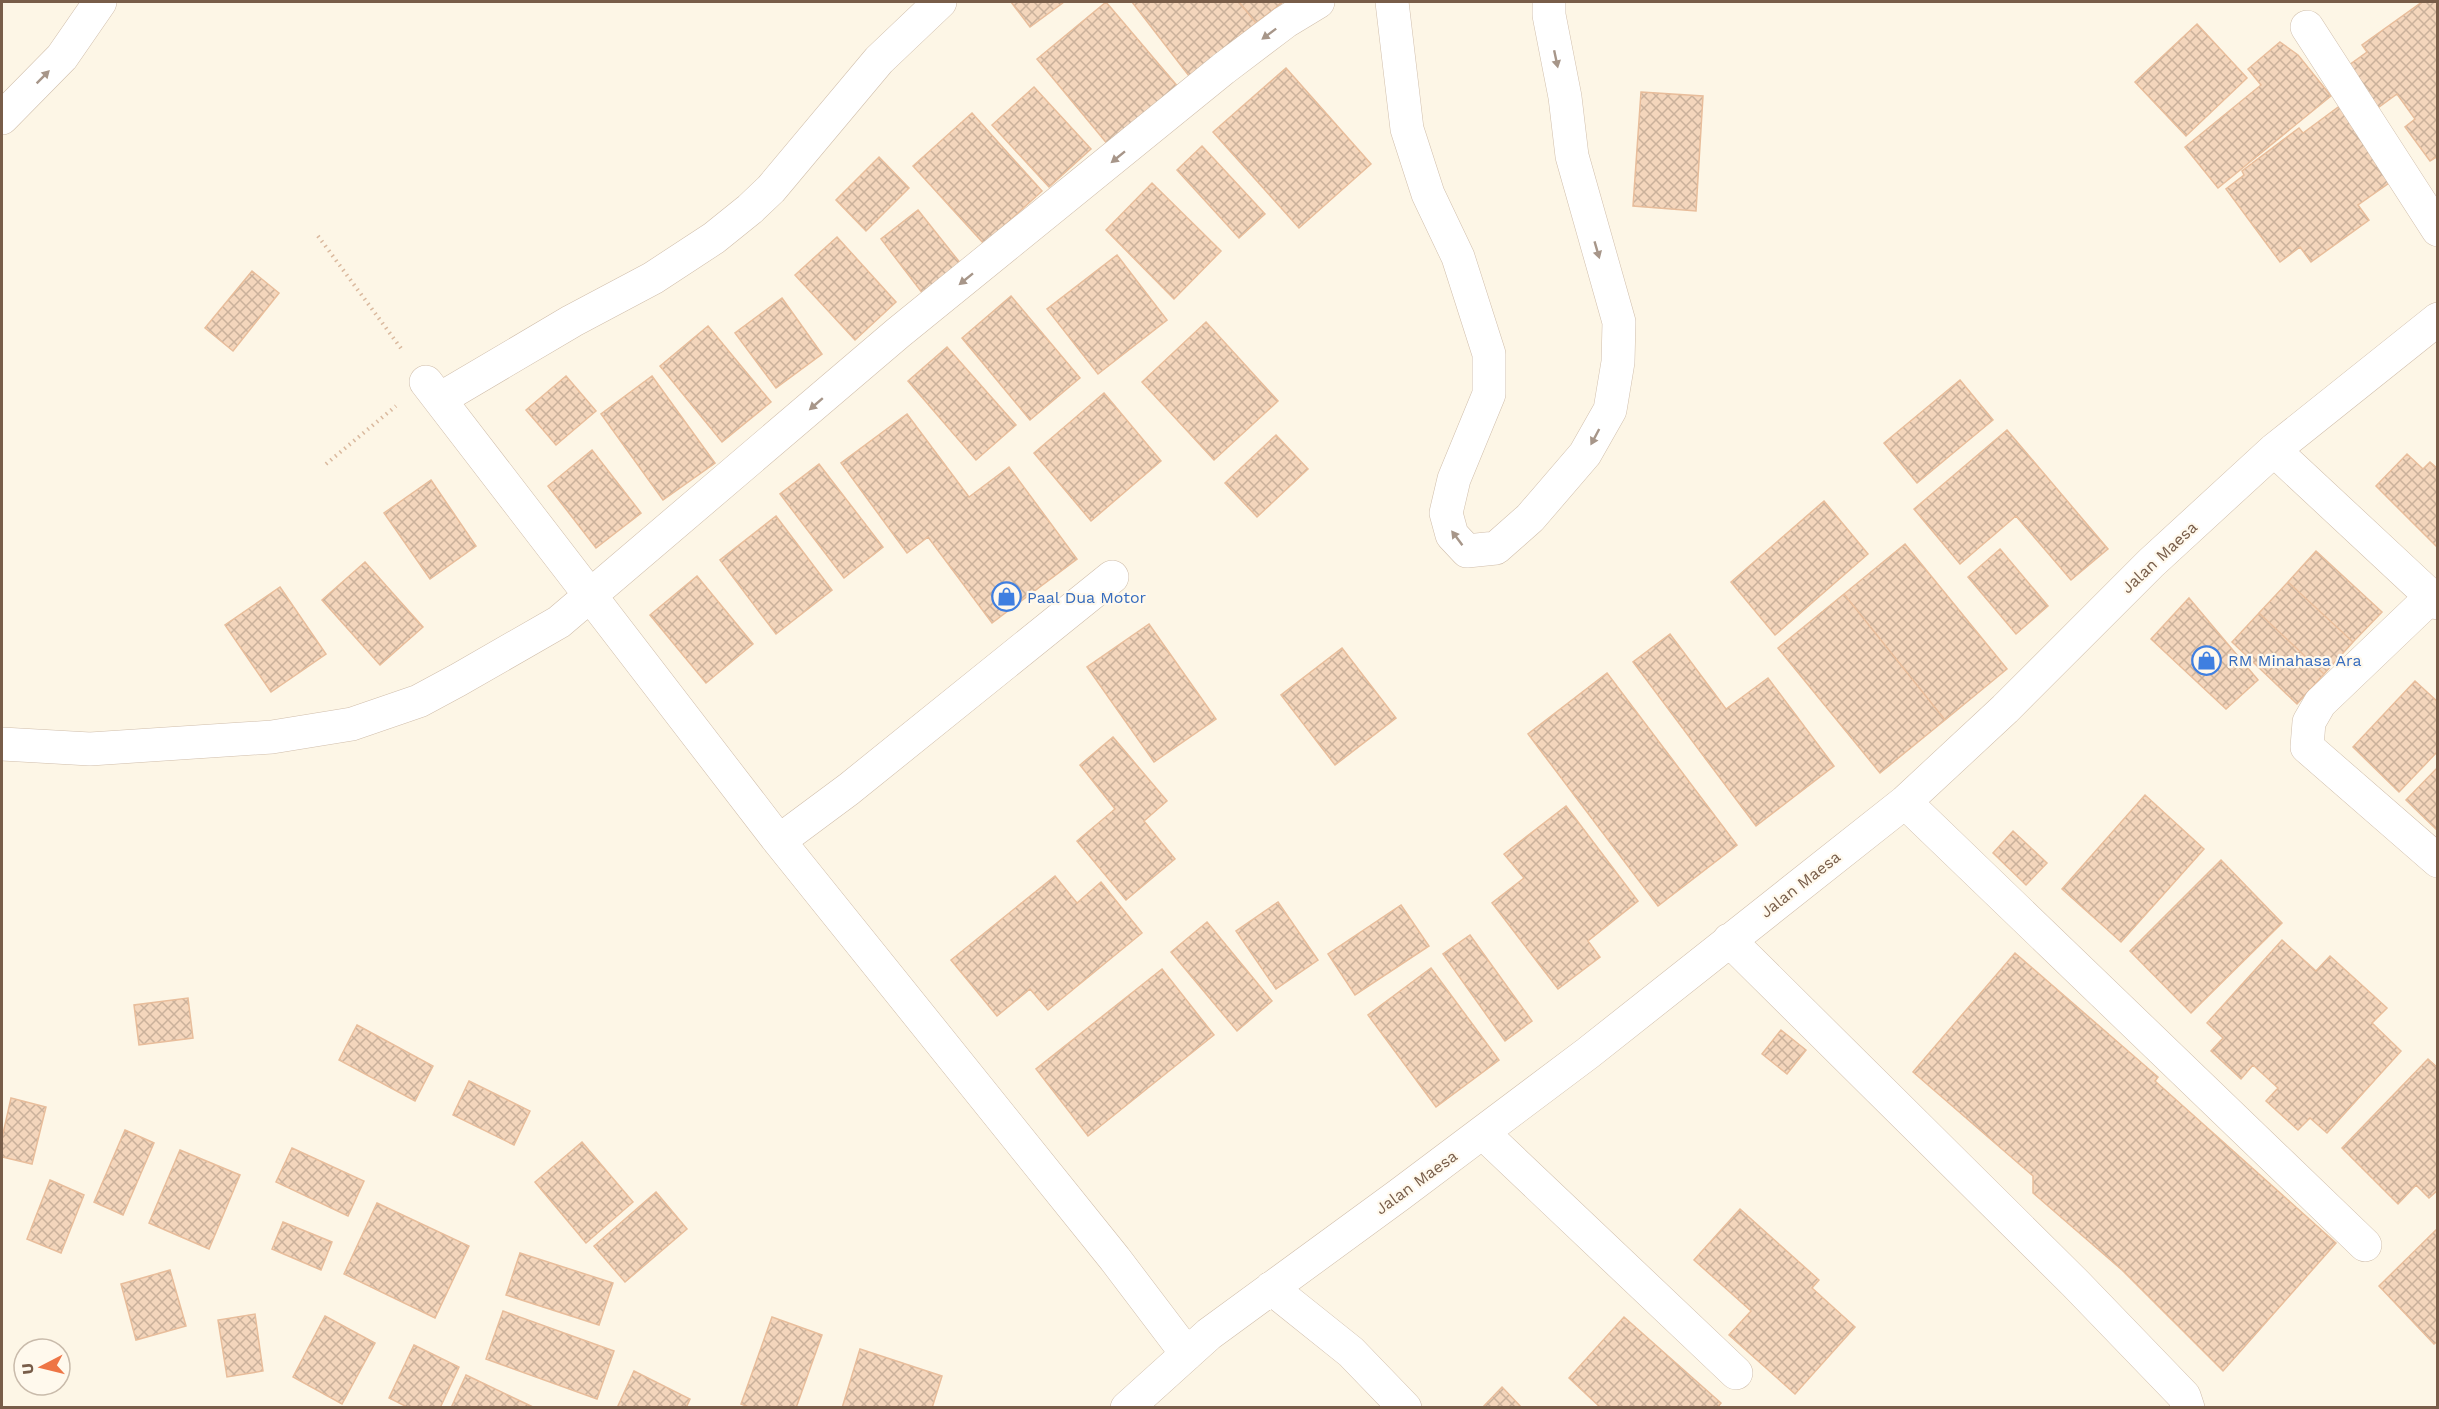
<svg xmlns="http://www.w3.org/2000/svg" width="2439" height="1409" font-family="'Work Sans',sans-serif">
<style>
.building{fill:url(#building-cross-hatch);stroke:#e8bd9b;stroke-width:1.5}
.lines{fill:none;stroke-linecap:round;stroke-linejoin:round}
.minor-casing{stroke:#d0beab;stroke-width:34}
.path{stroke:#dab99e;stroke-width:4;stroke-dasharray:1.5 4.5;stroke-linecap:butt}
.minor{stroke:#fff;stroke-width:33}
.oneway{fill:#a79689}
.labels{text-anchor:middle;stroke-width:4.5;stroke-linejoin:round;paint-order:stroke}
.street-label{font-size:16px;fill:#785d49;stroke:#fff9ed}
.shop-label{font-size:16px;fill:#366cbe;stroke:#fff9ed;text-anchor:start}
</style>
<defs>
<pattern id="building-cross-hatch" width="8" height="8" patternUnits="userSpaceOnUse" patternTransform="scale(1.5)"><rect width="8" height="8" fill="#f4d6bc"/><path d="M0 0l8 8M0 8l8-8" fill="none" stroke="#cab19b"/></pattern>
</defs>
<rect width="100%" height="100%" fill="#fdf6e6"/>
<!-- building -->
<path class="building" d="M1011 2H1064L1030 27Z
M1106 2 1179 88 1109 146 1037 59Z
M1132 2H1239L1256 23 1189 76Z
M1239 2H1283L1256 23Z
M2422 2H2438V156L2430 161 2405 127 2415 119 2397 94 2375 110 2345 68 2367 52 2362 45Z
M2197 24 2247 78 2186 136 2135 82Z
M2280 42 2298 55 2331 96 2218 188 2185 147 2261 85 2248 69Z
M1286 68 1371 164 1299 228 1213 132Z
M1034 87 1091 149 1049 187 992 125Z
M1641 92 1703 96 1696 211 1633 206Z
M2345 102 2399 176 2358 205 2369 220 2311 262 2300 247 2280 262 2226 189 2244 175 2242 171 2299 128 2303 133Z
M972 113 1042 191 984 244 913 166Z
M1202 146 1265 214 1239 238 1177 170Z
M879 157 909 188 866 231 836 200Z
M1152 183 1221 251 1174 299 1106 230Z
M918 210 961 264 923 294 881 239Z
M837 237 896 302 855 340 795 275Z
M1117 255 1167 320 1098 374 1047 309Z
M252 271 279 293 233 351 205 328Z
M1011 296 1080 378 1030 420 962 338Z
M782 298 822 354 776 388 735 333Z
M1206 322 1278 401 1214 460 1142 382Z
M708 326 771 402 722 442 660 366Z
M947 347 1016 425 976 460 908 381Z
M566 376 596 411 556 445 526 410Z
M652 376 715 463 663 500 601 414Z
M1960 380 1993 420 1917 483 1884 443Z
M1104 393 1161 461 1091 521 1034 453Z
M907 414 969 497 1009 467 1077 559 992 623 928 537 907 553 841 463Z
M2007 430 2108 549 2071 580 2016 516 1960 564 1914 509Z
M1276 435 1308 469 1257 517 1225 483Z
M592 450 641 513 596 548 548 486Z
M2407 454 2423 469 2430 462 2438 469V548L2376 486Z
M819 464 883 547 844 578 780 494Z
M431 480 476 546 430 579 384 513Z
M1824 501 1868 554 1775 635 1731 582Z
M776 516 832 590 776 634 720 560Z
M1905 544 2007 669 1945 720 1844 594Z
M2000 549 2048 606 2016 634 1968 577Z
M2316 551 2382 612 2353 642 2288 582Z
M365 562 423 627 380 665 322 600Z
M697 576 753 644 706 683 650 615Z
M2288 582 2353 642 2324 674 2259 613Z
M280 587 326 654 271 692 225 625Z
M1844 594 1945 720 1880 773 1778 648Z
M2189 598 2258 680 2226 709 2151 639Z
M2259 613 2324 674 2297 704 2232 642Z
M1149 624 1216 719 1154 762 1087 667Z
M1670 634 1726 709 1768 678 1834 766 1756 826 1633 662Z
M1342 648 1396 718 1335 765 1281 695Z
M1607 673 1737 845 1658 906 1528 734Z
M2415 681 2438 702V751L2399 792 2353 747Z
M1113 737 1167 801 1144 821 1175 859 1126 900 1077 841 1115 809 1080 765Z
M2438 767V831L2406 800Z
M2145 795 2204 849 2121 942 2062 889Z
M1566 806 1638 901 1588 941 1600 957 1558 989 1492 903 1524 878 1504 854Z
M2013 831 2047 863 2026 885 1993 853Z
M2221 860 2282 923 2191 1013 2130 951Z
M1055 876 1077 903 1101 882 1142 933 1048 1010 1030 989 997 1016 951 960Z
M1278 902 1318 960 1276 989 1236 931Z
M1401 905 1429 946 1355 995 1328 954Z
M1207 922 1272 1001 1237 1031 1171 952Z
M1470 935 1532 1021 1505 1041 1443 954Z
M2282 940 2316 971 2330 956 2387 1008 2372 1023 2401 1051 2327 1133 2310 1118 2298 1130 2266 1101 2278 1088 2253 1065 2241 1079 2211 1051 2223 1038 2207 1023Z
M2015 953 2158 1077 2155 1081 2336 1243 2223 1371 2122 1270 2033 1193V1176L1913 1072Z
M1431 968 1499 1060 1436 1107 1368 1015Z
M1162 969 1214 1035 1088 1136 1036 1069Z
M188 998 193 1038 139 1045 134 1005Z
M357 1025 433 1066 415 1101 339 1060Z
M1781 1030 1806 1050 1787 1074 1762 1054Z
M2428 1059 2438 1068V1190L2429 1198 2416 1185 2398 1204 2342 1148Z
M469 1081 530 1111 514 1145 453 1115Z
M11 1098 46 1107 32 1164 2 1157V1138Z
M125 1130 154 1143 123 1215 94 1202Z
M582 1142 633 1202 586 1243 535 1182Z
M292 1148 364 1181 348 1216 276 1182Z
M180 1150 240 1175 209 1249 149 1223Z
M50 1180 84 1195 61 1253 27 1239Z
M656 1192 687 1229 625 1282 594 1246Z
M377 1203 469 1246 435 1318 344 1274Z
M1740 1209 1819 1280 1812 1288 1855 1327 1795 1394 1729 1335 1751 1311 1694 1260Z
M283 1222 332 1242 321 1270 272 1249Z
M2437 1229 2438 1341 2434 1344 2379 1286Z
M520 1253 613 1283 599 1325 506 1295Z
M170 1270 186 1326 136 1340 121 1284Z
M503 1311 614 1351 597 1399 486 1359Z
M255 1314 263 1371 227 1377 218 1320Z
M325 1316 375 1343 342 1404 293 1377Z
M772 1317 822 1335 796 1408H751L741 1404Z
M1624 1317 1721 1403 1717 1408H1601L1569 1378Z
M414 1345 459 1367 440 1408H409L389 1398Z
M860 1349 942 1376 932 1408H842Z
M634 1371 690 1399 686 1408H617Z
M466 1375 533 1407V1408H451Z
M1502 1387 1522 1408H1482Z"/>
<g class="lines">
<defs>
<path id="minor" d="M1392 2 1407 129 1428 194 1458 257 1489 354V394L1454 479 1446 513 1452 535 1467 551 1496 548 1530 518 1585 454 1610 410 1618 362 1619 322 1572 156 1565 97 1549 15V2
M2307 27 2438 230
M2 118 62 57 100 2
M426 382 779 841 1115 1259 1187 1354
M440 399 572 321 653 278 714 238 750 209 771 189 879 60 940 2
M2274 450 2438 603
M2431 597 2320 703 2309 722 2307 747 2438 861
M2 744 90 749 272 737 352 724 419 701 458 680 559 622 898 333 1223 69 1285 22 1318 2
M1905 802 2365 1245
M779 841 849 789 1112 577
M1729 940 2075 1283 2184 1396 2188 1408
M1483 1133 1736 1373
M1271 1288 1351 1352 1405 1408
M1127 1408 1209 1334 1399 1195 1588 1053 1905 802 2005 709 2151 563 2274 450 2438 319"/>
</defs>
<!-- minor casing -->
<use href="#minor" class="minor-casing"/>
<!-- path -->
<path class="path" d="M318 236 403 351
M326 464 396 406"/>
<!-- minor -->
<use href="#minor" class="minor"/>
</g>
<!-- one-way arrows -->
<defs><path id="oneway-solid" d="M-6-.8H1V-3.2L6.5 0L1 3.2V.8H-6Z" transform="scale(1.5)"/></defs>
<g class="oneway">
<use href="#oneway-solid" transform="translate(1269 34) rotate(143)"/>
<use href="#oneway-solid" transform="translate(1556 59) rotate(78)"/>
<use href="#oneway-solid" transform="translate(43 77) rotate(-45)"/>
<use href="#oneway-solid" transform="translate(1118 157) rotate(141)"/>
<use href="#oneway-solid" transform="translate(1597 250) rotate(74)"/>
<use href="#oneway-solid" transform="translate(966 279) rotate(141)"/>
<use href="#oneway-solid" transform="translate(816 404) rotate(139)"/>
<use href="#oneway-solid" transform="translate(1595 437) rotate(118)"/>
<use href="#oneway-solid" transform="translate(1457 538) rotate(-127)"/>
</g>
<!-- icons -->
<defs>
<symbol id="shop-ring" viewBox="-11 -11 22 22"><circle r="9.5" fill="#fff9ed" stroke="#3f7fe0" stroke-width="1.5"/><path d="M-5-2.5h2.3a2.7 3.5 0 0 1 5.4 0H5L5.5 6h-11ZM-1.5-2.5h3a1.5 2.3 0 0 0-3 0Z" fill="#3f7fe0"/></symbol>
</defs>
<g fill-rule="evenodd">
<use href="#shop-ring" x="990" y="580" width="33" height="33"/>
<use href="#shop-ring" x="2190" y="644" width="33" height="33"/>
</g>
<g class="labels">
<!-- street labels -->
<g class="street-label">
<text transform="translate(2159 557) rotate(-43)" y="6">Jalan Maesa</text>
<text transform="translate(1800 884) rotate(-38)" y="6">Jalan Maesa</text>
<text transform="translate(1416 1182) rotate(-36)" y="6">Jalan Maesa</text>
</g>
<!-- shop labels -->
<g class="shop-label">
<text x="1027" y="603">Paal Dua Motor</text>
<text x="2228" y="666">RM Minahasa Ara</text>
</g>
</g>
<!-- border -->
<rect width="2439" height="1409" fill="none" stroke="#785d49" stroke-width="6"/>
<!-- north arrow -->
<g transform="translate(42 1367) rotate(263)"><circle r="28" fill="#fff9ed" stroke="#c9bbab" stroke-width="1.5"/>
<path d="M0-4.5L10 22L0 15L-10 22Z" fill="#ee7545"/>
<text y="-9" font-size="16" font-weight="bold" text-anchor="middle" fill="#785d49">U</text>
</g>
</svg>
